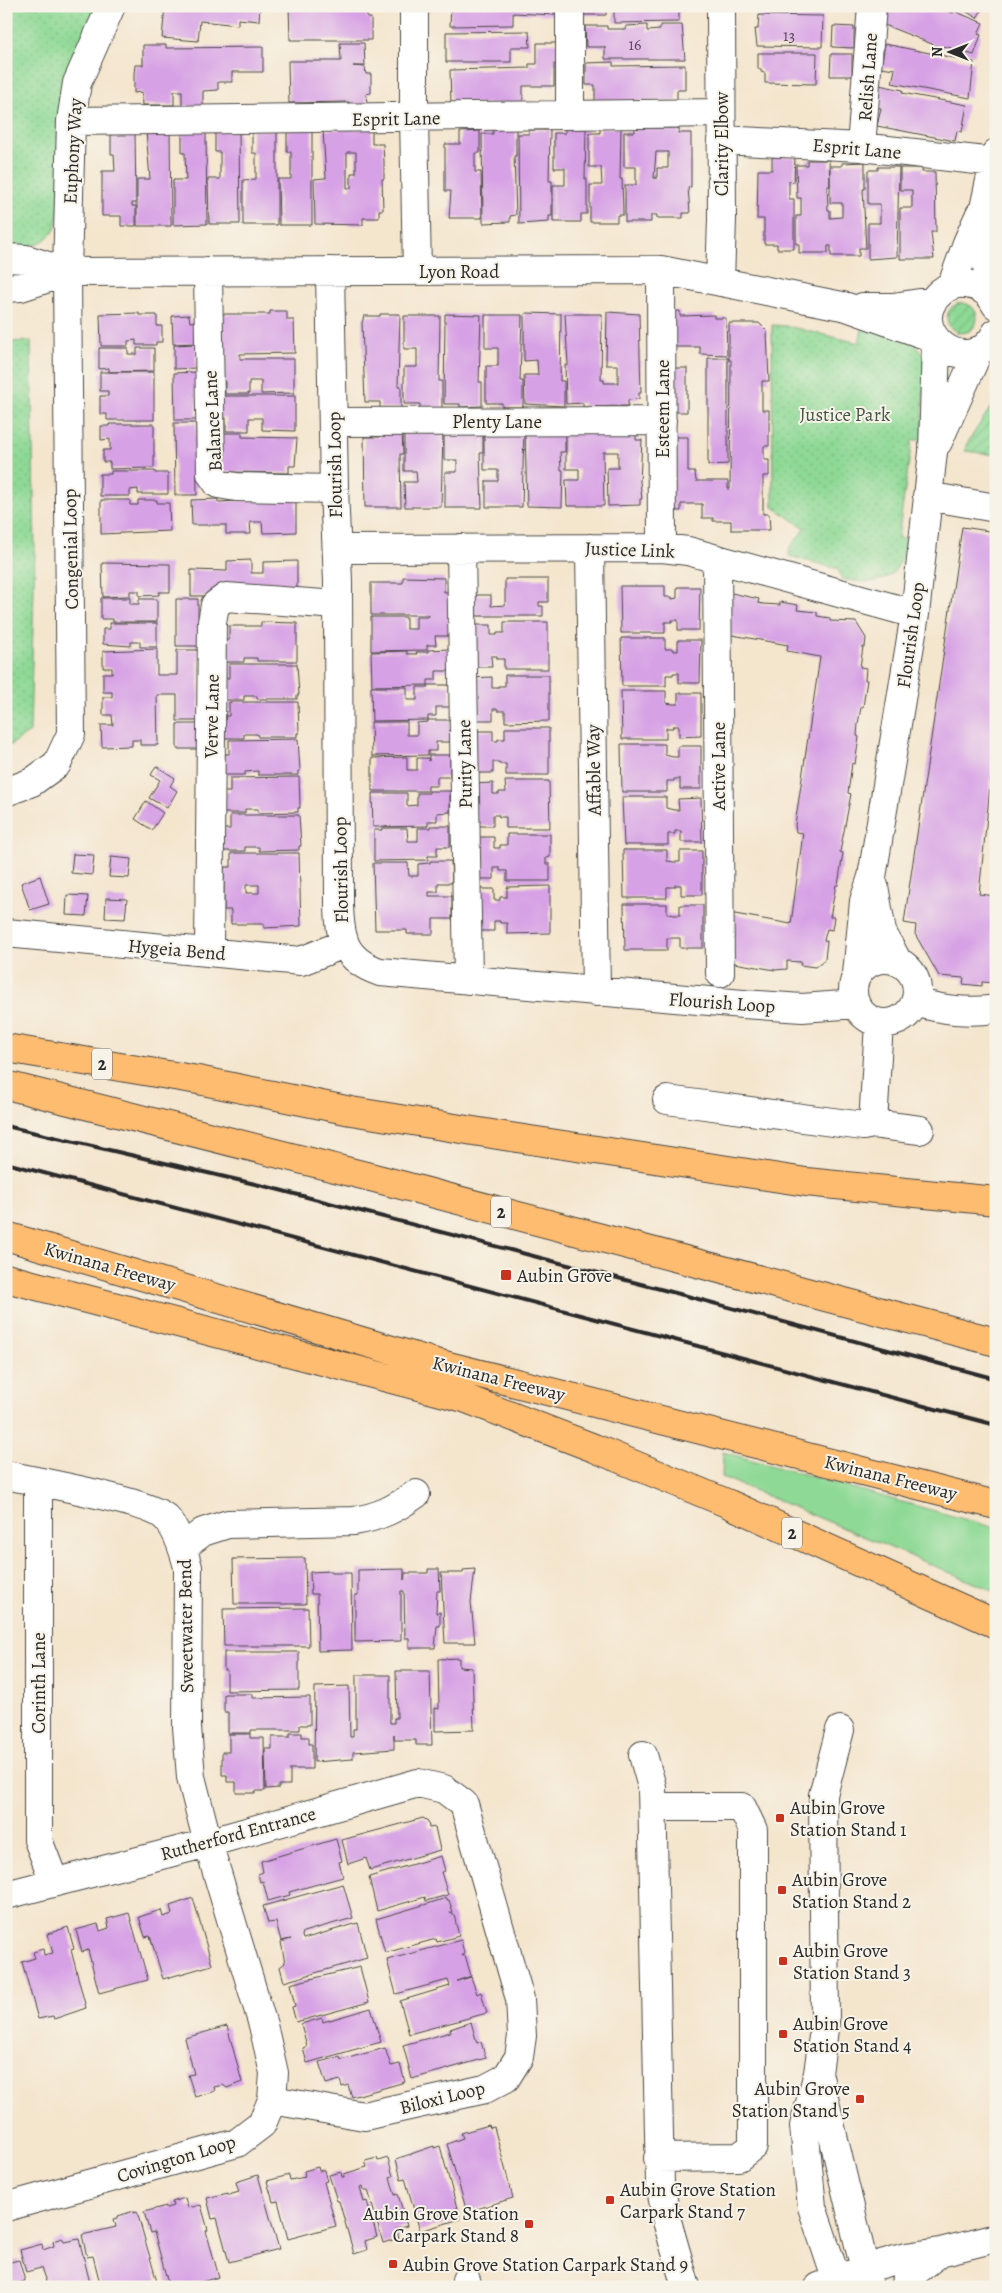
<svg xmlns="http://www.w3.org/2000/svg" width="1002" height="2293" font-family="Alegreya,serif">
<style>
.grass{fill:#8ed995;stroke:#5c8260}
.park{fill:url(#park-dots);stroke:#5c8260}
.garden{fill:url(#garden-furrows);stroke:#5c8260}
.building{fill:#d7a2e5;fill-rule:evenodd}
.lines{fill:none;stroke-linecap:round;stroke-linejoin:round}
.minor-casing{stroke:#494743;stroke-width:30}
.highway-casing{stroke:#494743;stroke-width:30}
.minor{stroke:#fff;stroke-width:28}
.highway{stroke:#febc70;stroke-width:28}
.rail{stroke:#2b2b2b;stroke-width:4}
.poi-dot{fill:#c8321e;stroke:#f7f3e8;stroke-width:2}
.labels{text-anchor:middle;stroke-width:4;stroke-linejoin:round;paint-order:stroke}
.number-label{font-size:16px;fill:#56495a}
.shield{fill:#f7f3e8;stroke:#686764;stroke-width:1}
.shield-label{font-size:18px;font-weight:bold;fill:#2b2b2b}
.street-label{font-size:19px;fill:#2b2b2b;stroke:#f7f3e8}
.park-label{font-size:19px;fill:#445646;stroke:#f7f3e8}
.poi-label{font-size:19px;fill:#2b2b2b;stroke:#f7f3e8;text-anchor:start}
</style>
<defs>
<pattern id="park-dots" width="8" height="8" patternUnits="userSpaceOnUse" patternTransform="scale(1.25)"><rect width="8" height="8" fill="#8ed995"/><path d="M2 2h.1M6 6h.1" fill="none" stroke="#7bba81" stroke-width="1.8" stroke-linecap="round"/></pattern>
<pattern id="garden-furrows" width="10" height="10" patternUnits="userSpaceOnUse" patternTransform="scale(1.25)"><rect width="10" height="10" fill="#8ed995"/><path d="M-1 1l2-2M0 10L10 0M9 11l2-2" fill="none" stroke="#7bba81"/></pattern>
</defs>
<rect width="100%" height="100%" fill="#f7f3e8"/>
<filter id="ink" filterUnits="userSpaceOnUse"><feTurbulence type="fractalNoise" baseFrequency=".02" numOctaves="2"/><feDisplacementMap in="SourceGraphic" scale="10" xChannelSelector="R" yChannelSelector="G"/><feConvolveMatrix kernelMatrix="1 2 1 2 8 2 1 2 1" color-interpolation-filters="sRGB"/></filter>
<filter id="wash" filterUnits="userSpaceOnUse"><feTurbulence type="fractalNoise" baseFrequency=".0096" numOctaves="4" result="noise"/><feDisplacementMap in="SourceGraphic" scale="20" xChannelSelector="R" yChannelSelector="G"/><feGaussianBlur stdDeviation="1.12" result="paint"/><feColorMatrix in="noise" values="0 0 0 0 0 0 0 0 0 0 0 0 0 0 0 0 0 1.4 0 .05"/><feComposite in="paint" operator="in"/></filter>
<g filter="url(#wash)">
<rect width="100%" height="100%" fill="#f4e5cd"/>
<!-- grass -->
<path class="grass" d="M723 1452 996 1528V1592L722 1477Z"/>
<!-- park -->
<path class="park" d="M6 6H96L55 229C42 247 28 249 6 249Z
M863 324 909 339 925 355 922 440H912L898 538 907 539C899 582 881 586 841 579L838 569 789 556V549L805 528 773 507 772 325 787 326 859 343Z
M31 341 35 553 30 732 6 748V342Z"/>
<!-- garden -->
<path class="garden" d="M947 318a15 15 0 1 1 30 0a15 15 0 1 1-30 0Z
M996 399V455L965 451 966 445Z"/>
<g id="blocks">
<!-- building -->
<path class="building" d="M165 6H260L259 21 238 19V25L200 21 198 41 162 38Z
M289 6H367V18H371V40H290Z
M451 6H554V15L513 13V25L450 26Z
M584 6H606V15H584Z
M614 6H685V9L679 12V22L614 23Z
M754 6H856V11L753 9Z
M889 6H935L953 13 954 11 983 23 978 34 981 35 974 55 944 46 942 48 882 24Z
M957 6H984L977 18Z
M759 15 823 16 822 47 757 46 755 29H758Z
M647 25V31L660 30V25H682L685 59H605V47H586L585 26H607V29H626V26Z
M833 26 854 27V48L832 47Z
M529 31 530 47H511V62H446V32Z
M340 43H364L365 66H353L365 67 366 74H371V93L366 94 367 104 349 105V102L289 103 288 61H341Z
M537 43H558V64H554V86H523V103L451 104 450 70 529 68V64H537Z
M885 44 974 62 970 98 892 83 895 69 881 67Z
M143 45H166V48L263 47V72H232V82H218V90L203 91V106H182V91H174V105H143L142 92 134 93V73L135 65H143Z
M758 53H817L816 84 765 83V73L761 72V69H758Z
M831 54H852V76H830Z
M613 62V66L685 65V90H677V101H595V85H586V63Z
M879 85 903 90 902 93 967 105 962 132 957 131 955 141 877 126 881 108 875 107Z
M372 128V144H383L384 162V179H382L383 210H379V218H363V225L315 224 314 179 326 178 323 130ZM347 152H356V173H351V188H347Z
M600 128H621L620 179H622L623 215H617V222H590V185H602L601 167H589V133H600Z
M635 128H679V133H691V187H688L690 213H683V218H657V215H651V222H625V185H636V167H624V132H635ZM656 152H668V168H657V178H654Z
M287 129H312V225H279L278 179H291V152H287Z
M516 129V156H514L516 215 510 216V222L483 223 482 134H493V130Z
M565 129H586L585 179H587V214H581V222H553V185H565V168H554V133H565Z
M252 130H277V225H243V180L256 179V153H252Z
M529 130H550L549 181H552V216H549V222L519 224 518 134H529Z
M111 131H135L136 203H132V206H136V226H121V216H102V171H115L114 154H111Z
M146 131H170L171 226H137V179H150Z
M182 131H206L207 224 173 225V180H186L185 153H182Z
M215 131H239L240 224H209L208 179H220V152H215Z
M480 131V153H475V172H481L482 218H449L451 191H445V144H460V132Z
M772 157H795L794 182 789 181V199H794V249H777V244H764V219H757L758 170H772Z
M807 160H829L830 186H827L828 210H830V218L842 217V203H830V166H842V163L865 162V189H863L866 248H859V256H831V246H828V253H799V244H796V216H801V198H797L796 165H807Z
M878 167H899L897 257 868 259V223H880V204H868V170H878Z
M900 168H922V172H935L936 232H931L934 259H900V208H912V190H900Z
M270 311H287V320H294L295 353 240 354V359H294V393L261 394V381H249V394H225V381H218V334H223L222 314H270Z
M667 311H680V316L714 315V318H726L727 355 700 354V347H667Z
M607 312 639 314 641 393H639V399L628 400V406L583 407V403L566 404 565 365H568L565 314H602L601 380H604V383H618V365H606Z
M139 313V315H157V326H162V342H156V345H136V340L128 341V346H101L100 314Z
M526 313 561 314 560 381H564V406L525 404 524 375H538L537 360 524 361V316Z
M380 314H400L398 386H401V408H380V402H365L362 323 364 316H380Z
M445 314 481 315 479 382H482V406L460 407V404H444Z
M189 315 190 322 196 321V343L173 344 172 316Z
M485 315H522L520 381H523V407H502V403H486V366H498V348H485Z
M404 316H440L439 381H442V408H420V404H404V367H417V349H404Z
M729 323H759L767 331 769 381H762V410H769V446H764V460H769V476H763V514H769L770 530H731V521H713V518H702V504H681V511H668V437H688V472H695L696 481H728V489H730L731 360H729Z
M196 344V368L174 369V345Z
M99 348H128V354H137V348H154V371L109 372V368L99 369Z
M708 358H728V464L708 465Z
M668 368H687V412H668Z
M100 372H154V420H107V414H100V396H108V391H100Z
M196 372 197 420H175L174 373Z
M218 396H295V431L262 430V418H249V431H226V418H218Z
M174 423H196L197 495H175Z
M109 424H154V468L110 469V462H103V450H110V439L101 440V426H109Z
M565 429V452H560L561 470H563L562 507 527 506 525 432Z
M402 431 403 454H400L401 507H365L364 437H380V432Z
M443 431 441 507H405L404 482H417L416 471H404V434Z
M483 431V453H480L482 508H445V472H457V460H444V433Z
M524 431 522 507H486V481H498V470H484V433Z
M566 432 636 433V440H642L640 482 642 499H640V505L608 506 607 468H618V452H603L604 506H567L566 480H579V469H566Z
M218 433H242V437L297 438 295 466H289V473L224 472Z
M111 471H155V473H168V494H138V489L130 490V496H100V474H111Z
M296 498V532L263 533 262 522H250L251 534H226V525H192L191 500 218 499V502Z
M101 500H130V505H138V500H157V503H169L170 531 101 534Z
M962 527 996 532V767H992L979 894 996 896V983L982 982V986L963 984 964 978 939 976 915 934 916 925 904 923Z
M251 560V573H263V562L297 561V595L191 596V570L227 571V561Z
M102 563 170 564V592H159V595L139 596V591H130V596L103 597Z
M403 577 444 578V592H449V636H435L436 645H427V650L371 651V617H406V629H416V617H428V615H371V583H403Z
M505 579H548V602H539V606H543V616H471V595H491V606L505 605Z
M620 586H665V597H672V599L677 598V587H700L699 630H678V620H672V622H665V633H621Z
M727 592 759 599 758 603 763 604 780 605V602L798 605 797 610 817 612V616L830 618V621L856 622 866 638 865 647H863L860 667 866 668 865 680H867L863 707H861L858 724 857 736 859 737 855 764 852 763 848 793 851 794 840 852 843 853 838 885H836L830 917H834L832 930 827 929 824 940 827 941 825 959 815 967 800 965 801 962 787 961V969L775 970 728 962 727 915 735 914 791 924 803 833 796 832 795 825 820 657 787 651 788 645 721 633Z
M101 598H130V604H139V599H157V622H113V619H101Z
M176 599H198V646H176Z
M261 622 297 623V661H257V658H244V662H222L221 640H229V626H261Z
M504 622H548V669H504V659H497V656H491L492 667H470V625H491V635H497V633H504Z
M110 623H157V647H140V642H131V646L103 644V629H110Z
M621 638H665V649H673V651H678V640H701L700 683H679V673H673V675H666V686H622Z
M157 649V675H177V650H198L199 721H177V695H157L158 745H140V740H132V746L102 747 101 725H113L112 715H103V697H112V692H103V673H112V668H103V651Z
M449 649 450 671H436V680H428V685L372 686 371 652 407 651V654H417L416 652H428V650Z
M229 664H297L299 695H297V699H257V696H244V700H222V678H229Z
M505 675H549V721L505 722V711H498V709H493V720H471V678L492 677V688H498V686H505Z
M428 685H450V707H436V716H428V720L372 721 371 687H407V700H417V687H428Z
M621 691H666V703L673 704H678V693H701V736L679 737V726H673V728H666V739H622Z
M229 702H298L299 733H297V737H258L257 734H244V738H222V716H229Z
M428 720H450V742H436V751H428V755L372 756 371 722H407V735H417V723L428 722Z
M177 724H199V749H177Z
M505 728H549V775H506V764H499V762H493V773H472L471 731H493V741H498V739H505Z
M298 739 300 771H298V775H258V771L245 772V775H222V754H229V740Z
M621 744H665V755L673 757H678V746H701V789H680V779H674V781H667V792H622Z
M429 755H450V777H437V786H428V791H372V758L407 757V770H417V758H428L429 761Z
M156 766 175 778 170 786 177 791 167 808 149 798 160 780 151 775Z
M299 777 300 808H298V812L258 813V809H245V813H223V792H230V778Z
M505 781H549L550 828H506V817H499V815H493V826H472L471 784 493 783V794H499V792H506Z
M429 791H450V812L437 813V821H428V826L373 827 372 793H407V806L417 805V793H429Z
M622 797H666V808L674 810H679L678 799 701 798 702 842H681V831H675V834H668V845H624Z
M146 801 163 813 152 830 135 819Z
M230 815H299L301 846H299V850L259 851V847H245V851H223V829H230Z
M430 826H450V847H437V856H428V860L374 861V830H382V828H407L408 841H418V828H430Z
M507 834H550V857L546 858V864H550V881H507V871H500V868H494V879H473V837H494V848H500V845H507Z
M623 850H667V861L674 862H680V851H702V895H681V885H675V887H667V898H624Z
M231 853H299L301 926 264 928V924H231V910H224V867H231ZM246 885H259V893H246Z
M73 854 94 855 92 875 71 873Z
M111 857 131 859 129 878 109 877Z
M430 861H451L452 883H438V892H429V896H452V919H433V934H407V930H375L373 863H408L409 876H418V864L430 863Z
M40 876 49 904 30 910 21 883Z
M550 886V933L507 934V923H500V921H494V931H473V889H494V900H500V897H507V887Z
M67 895 88 896 86 916 66 915Z
M106 898 127 899 125 919 105 918Z
M624 904H667V914L675 915H680V905H703V948H680V938H667V950H625Z
M305 1558 306 1604H234L233 1559Z
M404 1569V1580L405 1573H428V1569H439L440 1591H437L436 1613 440 1612V1626H437L435 1648H409V1638H405L404 1591H401V1641L355 1642V1595H358V1570Z
M475 1569 471 1602 475 1643H445L441 1573H463V1570Z
M332 1571V1573H351L352 1650 318 1651 317 1594H311L310 1572Z
M308 1608 309 1646H224L223 1609Z
M224 1652H299V1690L227 1691V1670H224Z
M459 1658V1667L472 1668 474 1730 435 1731V1708L439 1709 438 1659Z
M396 1671H430L432 1745H416V1740H394V1734V1749L353 1752V1759L314 1762 315 1687 349 1686 350 1737H353V1729H356V1675H390V1723H394V1718H397Z
M224 1694H252V1698L310 1697V1725H300V1730H251V1733H228V1712H224Z
M290 1733H302V1737H309V1744H312V1769H290V1785H279V1788L266 1789 265 1749H272V1737H290Z
M229 1734H250V1738H264L265 1791H255V1793H236V1782H227V1775H222V1752H229Z
M423 1818 428 1821 429 1828 435 1827 440 1850 370 1870 366 1858 348 1864 342 1840Z
M336 1839 342 1861 339 1862 343 1877 289 1892 290 1895 268 1901 263 1881 260 1882 258 1874 263 1872 261 1861Z
M441 1856 445 1871 441 1872 448 1895 426 1901 425 1897 377 1911 369 1877Z
M343 1884 353 1918 303 1932 302 1936 303 1939 358 1923 367 1958 284 1982 280 1967 285 1963 281 1942 291 1939 281 1941 276 1922 268 1923 263 1906Z
M193 1898 212 1965 163 1979 150 1936 145 1937 139 1917 161 1910 163 1917 172 1914 170 1906Z
M447 1898V1900H449L453 1912 450 1913 454 1915 459 1936 437 1942 436 1939 385 1953 376 1919Z
M129 1913 148 1980 99 1993 88 1950 82 1952 76 1930 98 1924 100 1931 109 1928 107 1919Z
M68 1927 74 1949 71 1950 86 2008 54 2019 53 2016 38 2019 22 1962 35 1958 33 1952 43 1949 44 1955 53 1953 47 1934Z
M461 1940 464 1953 462 1956 465 1955 471 1976 457 1981 471 1977 477 1994 481 1992 487 2013 409 2034 400 2001 450 1986 448 1980 396 1994 387 1960Z
M360 1967 369 2002 296 2022 292 2007 295 2006 290 1984Z
M371 2008 381 2042 307 2063 303 2048 307 2046 301 2024 322 2018 323 2022Z
M471 2022 477 2043 481 2042 486 2058 412 2079 403 2045 451 2032 450 2029Z
M227 2026 242 2082 227 2088 223 2085 214 2087 215 2091 195 2097 188 2075 194 2074 185 2038Z
M385 2048 391 2066 400 2064 405 2082 352 2097 348 2085 342 2087 340 2080 326 2084 319 2062 340 2057 341 2060Z
M489 2125 490 2128 494 2127 513 2198 467 2212 447 2144 463 2138 461 2133Z
M434 2146V2148L440 2146 460 2219 420 2231 405 2178 401 2179 396 2159Z
M377 2158 378 2161 388 2158 393 2176 390 2177 395 2195 398 2194 407 2226 396 2229 399 2238 383 2243 368 2190H364L363 2186 360 2187 364 2202 367 2201 377 2237 365 2241 367 2250 354 2254 339 2201H337L329 2175 341 2172 342 2177H344V2174L367 2167 365 2161Z
M318 2167 319 2171 324 2170 327 2181 324 2182 336 2226 288 2239 278 2201 273 2202 267 2181 289 2175 290 2180 305 2177 304 2171Z
M258 2175 279 2249 229 2262 217 2218 212 2219 207 2198 228 2193 229 2195 239 2192 236 2182Z
M185 2198 188 2208 201 2205 208 2230 206 2231 219 2277 183 2287H169L154 2232 150 2233 144 2212 166 2206V2208L173 2206 172 2202Z
M134 2211V2213L137 2212 157 2282 139 2287H101L93 2256 87 2257 82 2235 116 2227 114 2219 118 2218V2216Z
M62 2238 64 2242 79 2239 91 2287H48L41 2268 26 2272 20 2250 42 2244 43 2250 54 2246 53 2241Z
M19 2260 25 2281 16 2284 17 2287H6V2263Z"/>
</g>
</g>
<g filter="url(#ink)">
<use href="#blocks" fill-opacity="0" stroke="#494743" stroke-width="1"/>
<g class="lines">
<defs>
<path id="minor" d="M414 6V118L417 271
M570 6V114
M71 121 721 113
M721 140 861 147 994 162
M861 147 872 6
M6 258 26 259 67 272
M661 270 662 548
M208 271 211 474 218 484 236 487 334 489
M330 271 334 489 338 581 339 905C340 939 344 960 380 972L743 1004 802 1008 856 1004
M720 282 722 219 721 6
M952 285 967 243 980 214
M6 288 21 287 67 272 661 270 847 307 934 338
M992 298 984 246 985 204 996 153
M996 305C990 293 979 285 966 284 957 283 948 286 941 292 899 328 969 385 996 333
M863 307H893L933 301
M333 422 662 421
M938 442 979 350
M927 496 996 508
M461 548 468 980
M590 548 596 992
M337 549 662 548 688 551 915 614
M717 559 720 973
M6 792 32 782 57 764 71 734 67 272 71 121 77 83 111 6
M874 886 882 932 898 962
M6 933 301 961 344 944
M209 952 212 622 215 605 226 597 337 605
M853 991a32 32 0 1 1 64 0a32 32 0 1 1-64 0Z
M857 974 864 901 872 877 915 614 933 452 936 340
M915 1002C943 1010 967 1013 996 1009
M879 1023 873 1124 920 1130
M667 1100 863 1126 873 1124
M6 1475C34 1481 152 1502 166 1518 177 1529 184 1552 188 1567L187 1727 191 1777 208 1843 263 2025 274 2073 272 2100 262 2124 237 2143 6 2207
M38 1482V1840L54 1881
M183 1547 203 1532 228 1524 354 1521C379 1517 395 1509 416 1494
M643 1755 652 1787 660 2184 667 2221 686 2287
M653 1807H742L753 1830V2146L739 2157 658 2158
M6 1895 208 1843 418 1783 444 1789 464 1804 520 1999 522 2036 519 2057 506 2078 485 2089 364 2116 272 2100
M819 2077 869 2287
M466 2280 468 2287
M819 2287 864 2269 906 2257 940 2252 996 2238
M839 2287 812 2207 804 2126 818 2073 825 2022 823 1795 840 1730
M905 2287 907 2278 939 2253"/>
<path id="highway" d="M6 1048 198 1080 351 1111 504 1136 806 1182 996 1201
M6 1085 382 1180 996 1342
M6 1236 429 1361 996 1505
M6 1278 464 1398 594 1448 729 1504 996 1624"/>
</defs>
<!-- minor casing -->
<use href="#minor" class="minor-casing"/>
<!-- highway casing -->
<use href="#highway" class="highway-casing"/>
<!-- minor -->
<use href="#minor" class="minor"/>
<!-- highway -->
<use href="#highway" class="highway"/>
<!-- rail -->
<path class="rail" d="M6 1126 268 1187 687 1296 996 1379
M6 1163 996 1425"/>
</g>
</g>
<!-- markers -->
<g class="poi-dot">
<rect x="500" y="1269" width="12" height="12" rx="2.5"/>
<rect x="775" y="1813" width="10" height="10" rx="2.5"/>
<rect x="777" y="1885" width="10" height="10" rx="2.5"/>
<rect x="778" y="1956" width="10" height="10" rx="2.5"/>
<rect x="778" y="2029" width="10" height="10" rx="2.5"/>
<rect x="855" y="2094" width="10" height="10" rx="2.5"/>
<rect x="605" y="2195" width="10" height="10" rx="2.5"/>
<rect x="524" y="2219" width="10" height="10" rx="2.5"/>
<rect x="388" y="2259" width="10" height="10" rx="2.5"/>
</g>
<g class="labels">
<!-- number labels -->
<g class="number-label">
<text x="789" y="41">13</text>
<text x="635" y="50">16</text>
</g>
<!-- shield labels -->
<g class="shield">
<rect x="92" y="1048.5" width="20" height="31" rx="4"/>
<rect x="491" y="1196.5" width="20" height="31" rx="4"/>
<rect x="782" y="1517.5" width="20" height="31" rx="4"/>
</g>
<g class="shield-label">
<text x="102" y="1070">2</text>
<text x="501" y="1218">2</text>
<text x="792" y="1539">2</text>
</g>
<!-- street labels -->
<g class="street-label">
<text transform="translate(867 77) rotate(-86)" y="7">Relish Lane</text>
<text transform="translate(396 118) rotate(-1)" y="7">Esprit Lane</text>
<text transform="translate(721 144) rotate(-90)" y="7">Clarity Elbow</text>
<text transform="translate(857 148) rotate(5)" y="7">Esprit Lane</text>
<text transform="translate(72 151) rotate(-87)" y="7">Euphony Way</text>
<text x="459" y="278">Lyon Road</text>
<text transform="translate(662 409) rotate(-90)" y="7">Esteem Lane</text>
<text transform="translate(212 421) rotate(-93)" y="7">Balance Lane</text>
<text x="497" y="428">Plenty Lane</text>
<text transform="translate(334 465) rotate(-91)" y="7">Flourish Loop</text>
<text transform="translate(70 549) rotate(-91)" y="7">Congenial Loop</text>
<text transform="translate(630 549) rotate(2)" y="7">Justice Link</text>
<text transform="translate(910 635) rotate(-82)" y="7">Flourish Loop</text>
<text transform="translate(211 716) rotate(-89)" y="7">Verve Lane</text>
<text transform="translate(464 764) rotate(-91)" y="7">Purity Lane</text>
<text transform="translate(718 766) rotate(-90)" y="7">Active Lane</text>
<text transform="translate(593 770) rotate(-91)" y="7">Affable Way</text>
<text transform="translate(340 870) rotate(-91)" y="7">Flourish Loop</text>
<text transform="translate(177 949) rotate(5)" y="7">Hygeia Bend</text>
<text transform="translate(722 1002) rotate(4)" y="7">Flourish Loop</text>
<text transform="translate(110 1266) rotate(16)" y="7">Kwinana Freeway</text>
<text transform="translate(499 1378) rotate(14)" y="7">Kwinana Freeway</text>
<text transform="translate(891 1477) rotate(14)" y="7">Kwinana Freeway</text>
<text transform="translate(185 1626) rotate(-91)" y="7">Sweetwater Bend</text>
<text transform="translate(38 1683) rotate(-90)" y="7">Corinth Lane</text>
<text transform="translate(238 1833) rotate(-15)" y="7">Rutherford Entrance</text>
<text transform="translate(442 2097) rotate(-14)" y="7">Biloxi Loop</text>
<text transform="translate(176 2158) rotate(-17)" y="7">Covington Loop</text>
</g>
<!-- park labels -->
<g class="park-label">
<text x="845" y="421">Justice Park</text>
</g>
<!-- poi labels -->
<g class="poi-label">
<text x="517" y="1282">Aubin Grove</text>
<text x="790" y="1814">Aubin Grove<tspan x="790" dy="22">Station Stand 1</tspan></text>
<text x="792" y="1886">Aubin Grove<tspan x="792" dy="22">Station Stand 2</tspan></text>
<text x="793" y="1957">Aubin Grove<tspan x="793" dy="22">Station Stand 3</tspan></text>
<text x="793" y="2030">Aubin Grove<tspan x="793" dy="22">Station Stand 4</tspan></text>
<text x="850" y="2095" text-anchor="end">Aubin Grove<tspan x="850" dy="22">Station Stand 5</tspan></text>
<text x="620" y="2196">Aubin Grove Station<tspan x="620" dy="22">Carpark Stand 7</tspan></text>
<text x="519" y="2220" text-anchor="end">Aubin Grove Station<tspan x="519" dy="22">Carpark Stand 8</tspan></text>
<text x="403" y="2271">Aubin Grove Station Carpark Stand 9</text>
</g>
</g>
<!-- margin -->
<rect width="1002" height="2293" fill="none" stroke="#f7f3e8" stroke-width="25"/>
<!-- north arrow -->
<g transform="translate(950 52) rotate(270)" stroke="#f7f3e8" stroke-width="4" paint-order="stroke">
<path d="M0-4L9 19L0 12L-9 19Z" fill="#2b2b2b"/>
<text y="-8" font-size="14" font-weight="bold" text-anchor="middle" fill="#2b2b2b">N</text>
</g>
</svg>
